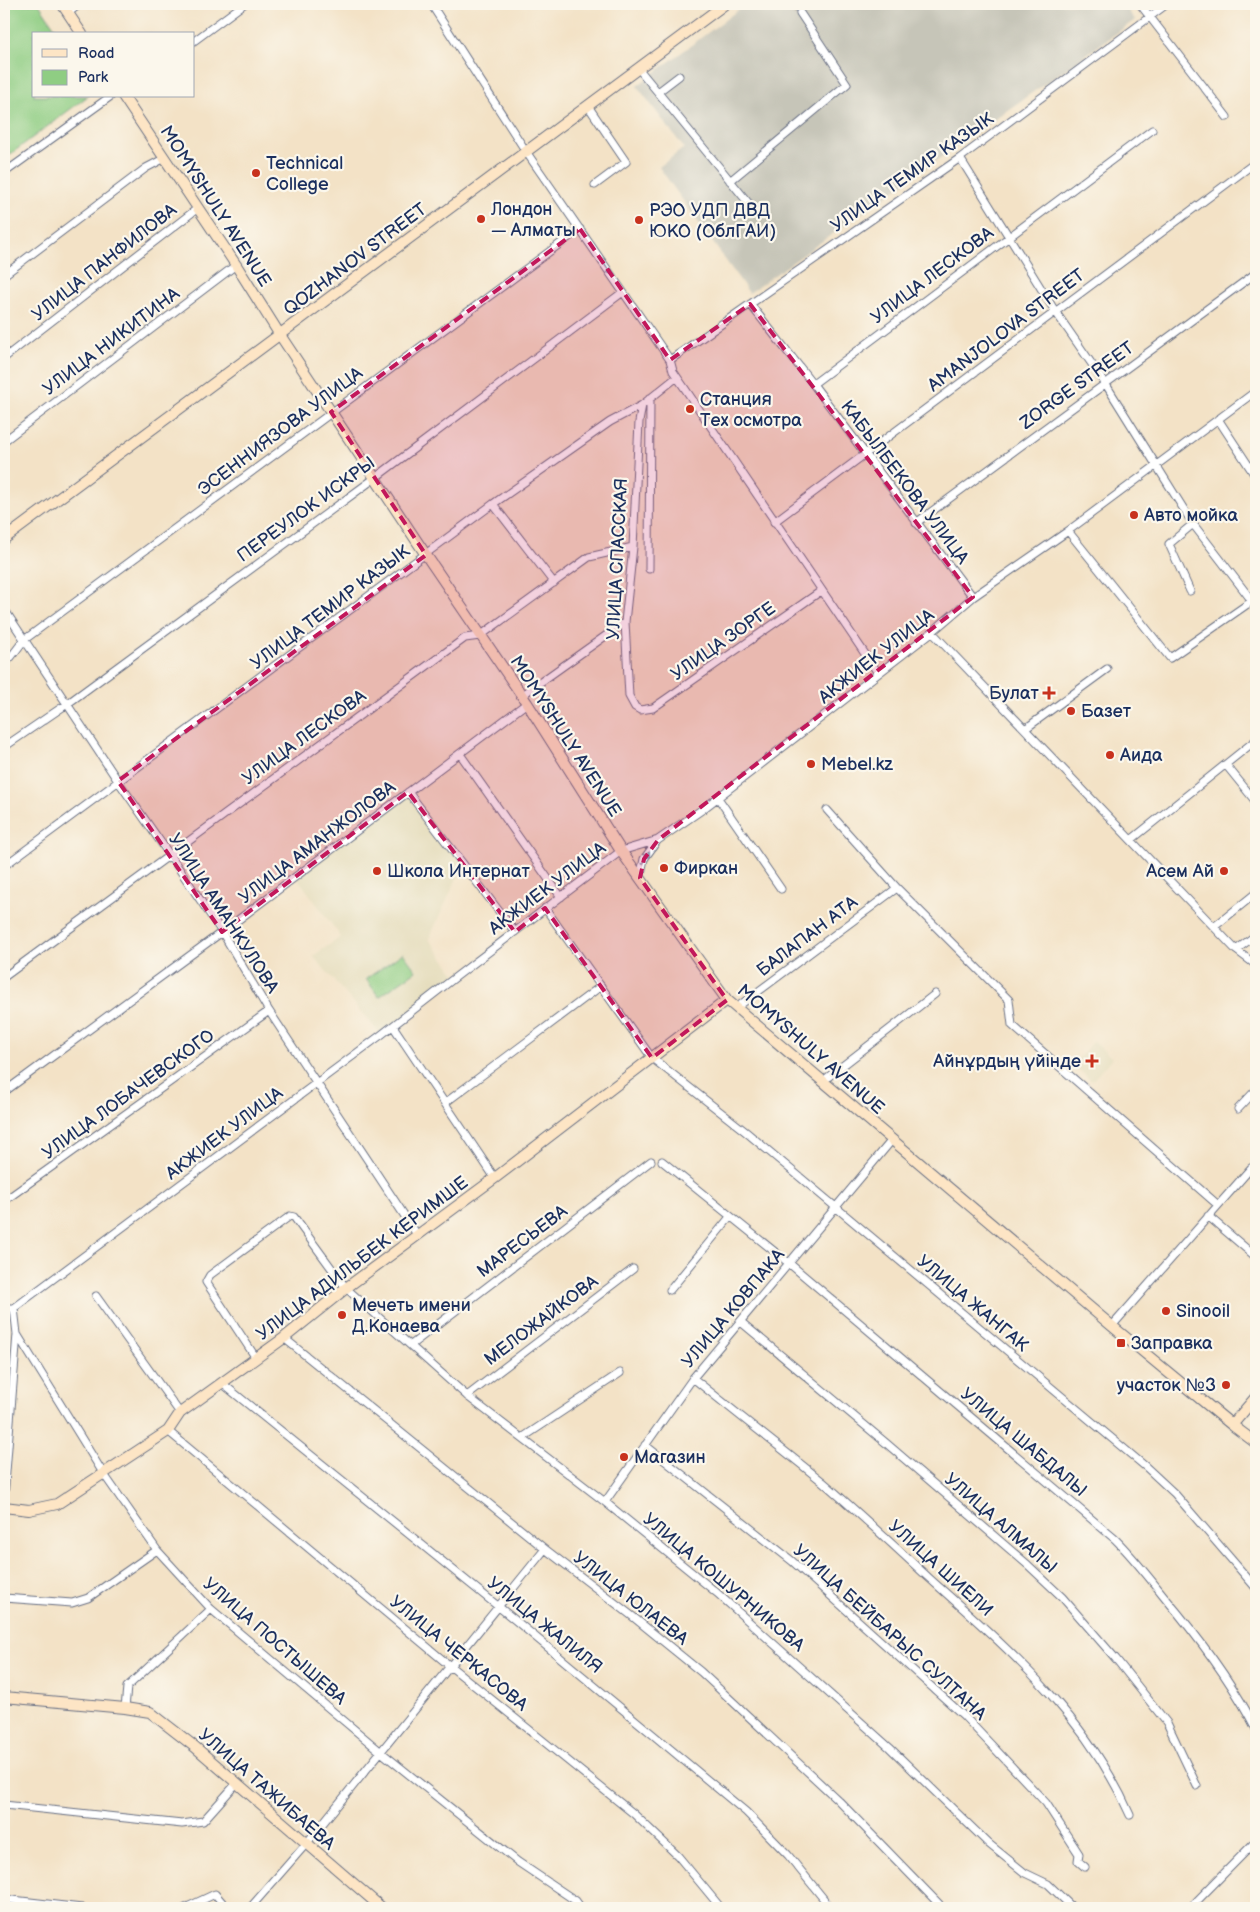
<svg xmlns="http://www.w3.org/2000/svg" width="1260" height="1912" font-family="'Balsamiq Sans',sans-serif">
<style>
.built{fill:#e4dbba}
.industrial{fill:#c6c5b8}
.green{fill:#8fcd83;stroke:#557e70}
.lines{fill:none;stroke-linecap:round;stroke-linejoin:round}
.street-tunnel{stroke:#c8beb1;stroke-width:7;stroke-dasharray:7 3.5;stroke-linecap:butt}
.street-casing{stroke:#676e82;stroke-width:9}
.secondary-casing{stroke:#676e82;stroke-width:12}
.street{stroke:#fff;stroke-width:7}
.secondary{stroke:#fde5c5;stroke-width:10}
.oneway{fill:#8d97ae}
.marked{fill:#c2185b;fill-opacity:0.2;stroke:#c2185b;stroke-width:4;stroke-dasharray:10 6;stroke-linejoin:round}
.poi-dot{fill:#c8321e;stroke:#fbf7ec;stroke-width:2}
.labels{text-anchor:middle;stroke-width:4.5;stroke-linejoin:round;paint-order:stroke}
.poi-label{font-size:18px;fill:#1b2f5e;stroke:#fbf7ec;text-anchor:start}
.street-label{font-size:18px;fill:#1b2f5e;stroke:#fbf7ec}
</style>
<rect width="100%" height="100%" fill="#fbf7ec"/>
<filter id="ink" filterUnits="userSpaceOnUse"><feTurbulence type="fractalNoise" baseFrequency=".02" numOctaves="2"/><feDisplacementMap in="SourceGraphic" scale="10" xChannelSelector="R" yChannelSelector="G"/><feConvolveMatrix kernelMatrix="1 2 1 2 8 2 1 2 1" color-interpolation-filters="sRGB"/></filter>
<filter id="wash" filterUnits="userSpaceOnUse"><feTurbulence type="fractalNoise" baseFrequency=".0096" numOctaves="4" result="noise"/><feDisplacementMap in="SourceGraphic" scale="20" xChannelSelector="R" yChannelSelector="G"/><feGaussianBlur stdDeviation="1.12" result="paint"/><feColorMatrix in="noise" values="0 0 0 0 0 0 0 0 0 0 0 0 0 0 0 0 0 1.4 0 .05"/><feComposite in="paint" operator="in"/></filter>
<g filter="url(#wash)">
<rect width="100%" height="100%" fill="#f3e2c6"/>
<!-- built -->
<path class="built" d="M408 792 463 865 429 939 457 976 381 1035 313 956 341 937 296 876Z
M1093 1041 1112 1058 1092 1081 1073 1065Z"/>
<!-- industrial -->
<path class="industrial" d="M746 4H1123L1135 20 749 293 659 167 684 148 637 86Z"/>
<!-- green -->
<path class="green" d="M4 4H39L59 34H34V96H88L4 159Z
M403 953 416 971 379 997 366 979Z"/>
</g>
<g filter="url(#ink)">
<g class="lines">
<!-- street-tunnel -->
<path class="street-tunnel" d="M793 4 800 13"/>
<defs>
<path id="street" d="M431 4 527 153 670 360 673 371 878 673
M1140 4 1227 117
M68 13 80 4
M194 41 244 4
M638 68 755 211
M658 92 679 76
M588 106 626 162 595 185
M960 158 1055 311 1105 383 1193 524 1256 606
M4 173 111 96
M730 181 847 84 800 13
M4 275 146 168 165 158
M750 304 813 384 1152 130
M4 358 198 208
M670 360 960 158 1167 4
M813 384 973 597
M642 405 639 422 633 547 625 622 629 696 635 707 640 710 653 708 821 591
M1218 419 1256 477
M4 441 236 265
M493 504 554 583
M774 522 1256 162
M916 523 1256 273
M1068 531 1170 658 1252 601
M649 569 650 398
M1190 591 1169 544 1193 524
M4 609 118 781 169 854 222 932 269 1011 418 1236
M932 632 1236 950 1256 965
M4 662 11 657 24 640 580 229
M521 696 625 622
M1025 729 1107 669
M4 747 67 704 375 478 623 292
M460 754 561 897
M1226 765 1256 802
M408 792 515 932
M718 798 781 889
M827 810 897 888 1009 1000 1012 1025 1218 1205
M1131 840 1256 740
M4 866 493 504 610 422 642 405 677 377
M640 878 644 859 657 841
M545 908 652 1058 746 1132 1146 1467 1175 1494 1256 1588
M1214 927 1256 893
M1236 950 1256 935
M4 977 465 638 480 636 589 557 633 547
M736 1008 897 888
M393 1026 495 1178
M823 1081 935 994
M4 1092 222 932 527 703
M445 1103 601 986
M1238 1109 1256 1090
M662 1161 790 1264 1115 1539C1138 1562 1156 1587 1177 1612 1207 1649 1235 1687 1256 1729
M4 1201 269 1011
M1208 1216 1256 1257
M670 1290 730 1217
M96 1296 180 1413
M4 1308H14L381 1035 457 976 621 851 658 840 703 809 932 632 973 597 1068 531 1256 391
M741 1322 886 1443 1028 1565 1062 1597 1116 1659 1167 1723 1197 1786
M1112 1326 1251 1168 1256 1172
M17 1334 103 1473 157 1550 211 1609 381 1752 518 1862 576 1901 581 1908
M284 1338 545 1549 632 1616 701 1672 839 1801 939 1904
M411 1345 651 1161
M256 1358 206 1282 210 1275 290 1216 294 1217 346 1288 467 1396 605 1502 717 1593 890 1748 989 1844 1025 1873 1048 1884 1073 1908
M693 1378C736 1413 780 1447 823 1482 859 1513 894 1546 929 1578 1008 1649 1087 1716 1130 1815
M223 1384 515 1620 746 1812 788 1855 831 1908
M467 1396 633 1269
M168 1431 450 1666 634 1814 678 1856 721 1908
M522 1438 620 1373
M645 1445 792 1561 964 1716 1046 1803 1079 1854 1078 1861 1085 1867
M4 1497 17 1334 14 1308
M605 1502 693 1378 892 1140
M4 1598 72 1603 88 1598 157 1550
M125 1708 127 1687 211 1609
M4 1805 182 1824 203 1821 236 1784
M4 1899 82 1908
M185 1908 215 1894 227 1908
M250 1908 306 1844 545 1549
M1190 1908 1256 1841"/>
<path id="secondary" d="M62 4 82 34
M123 96 236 265 280 335 426 555 527 703 621 851 727 1000 1112 1326 1232 1425 1256 1443
M4 539 725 4
M1232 1425 1256 1397
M4 1507 29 1510 57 1504 168 1431 180 1413 284 1338 346 1288 495 1178 727 1000
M4 1697 125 1708 150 1712 195 1747 382 1908"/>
</defs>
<!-- street casing -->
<use href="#street" class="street-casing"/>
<!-- secondary casing -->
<use href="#secondary" class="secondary-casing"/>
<!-- street -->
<use href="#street" class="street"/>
<!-- secondary -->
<use href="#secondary" class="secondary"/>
</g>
<!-- one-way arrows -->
<defs><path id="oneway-solid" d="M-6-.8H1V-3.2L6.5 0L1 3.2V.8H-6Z" transform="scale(1.25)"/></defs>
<g class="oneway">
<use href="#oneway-solid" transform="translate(608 269) rotate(55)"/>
<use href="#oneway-solid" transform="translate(646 858) rotate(-59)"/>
</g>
</g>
<!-- marked area -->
<path class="marked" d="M580 229 670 360 750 304 973 597 658 840 644 859 640 878 727 1000 652 1058 545 908 515 932 408 792 222 932 118 781 426 555 331 412Z"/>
<!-- markers -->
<g class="poi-dot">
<circle cx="256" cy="173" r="5"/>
<circle cx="481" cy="219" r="5"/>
<circle cx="639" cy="220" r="5"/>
<circle cx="690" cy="409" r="5"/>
<circle cx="1134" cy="515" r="5"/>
<path d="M1046.5 685.5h5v5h5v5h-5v5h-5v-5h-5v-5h5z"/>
<circle cx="1071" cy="711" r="5"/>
<circle cx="1110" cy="755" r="5"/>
<circle cx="811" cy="764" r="5"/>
<circle cx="664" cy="868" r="5"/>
<circle cx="377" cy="871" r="5"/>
<circle cx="1224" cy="871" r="5"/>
<path d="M1089.5 1053.5h5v5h5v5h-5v5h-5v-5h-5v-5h5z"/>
<circle cx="1166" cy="1311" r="5"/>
<circle cx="342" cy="1315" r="5"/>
<rect x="1116" y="1338" width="10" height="10" rx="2.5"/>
<circle cx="1226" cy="1385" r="5"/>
<circle cx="624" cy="1457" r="5"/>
</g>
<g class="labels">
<!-- poi labels -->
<g class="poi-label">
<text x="266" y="169">Technical<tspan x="266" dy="21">College</tspan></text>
<text x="491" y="215">Лондон<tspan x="491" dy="21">— Алматы</tspan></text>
<text x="649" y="216">РЭО УДП ДВД<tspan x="649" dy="21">ЮКО (ОблГАИ)</tspan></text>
<text x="700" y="405">Станция<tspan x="700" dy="21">Тех осмотра</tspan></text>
<text x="1144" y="521">Авто мойка</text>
<text x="1039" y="699" text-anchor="end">Булат</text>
<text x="1081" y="717">Базет</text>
<text x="1120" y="761">Аида</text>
<text x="821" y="770">Mebel.kz</text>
<text x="674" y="874">Фиркан</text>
<text x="387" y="877">Школа Интернат</text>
<text x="1214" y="877" text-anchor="end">Асем Ай</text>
<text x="1081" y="1067" text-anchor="end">Айнұрдың үйінде</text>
<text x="352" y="1311">Мечеть имени<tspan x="352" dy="21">Д.Конаева</tspan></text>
<text x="1176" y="1317">Sinooil</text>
<text x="1131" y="1349">Заправка</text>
<text x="1216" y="1391" text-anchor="end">участок №3</text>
<text x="634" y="1463">Магазин</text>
</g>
<!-- street labels -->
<g class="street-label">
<text transform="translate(912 172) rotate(-35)" y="6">УЛИЦА ТЕМИР КАЗЫК</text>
<text transform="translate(216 206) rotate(57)" y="6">MOMYSHULY AVENUE</text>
<text transform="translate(355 259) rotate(-37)" y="6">QOZHANOV STREET</text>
<text transform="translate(104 262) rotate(-38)" y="6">УЛИЦА ПАНФИЛОВА</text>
<text transform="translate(932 275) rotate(-37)" y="6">УЛИЦА ЛЕСКОВА</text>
<text transform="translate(1006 330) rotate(-37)" y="6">AMANJOLOVA STREET</text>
<text transform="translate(111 341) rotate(-37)" y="6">УЛИЦА НИКИТИНА</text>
<text transform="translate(1077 385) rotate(-36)" y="6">ZORGE STREET</text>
<text transform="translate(280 431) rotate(-37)" y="6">ЭСЕННИЯЗОВА УЛИЦА</text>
<text transform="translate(905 482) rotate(53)" y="6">КАБЫЛБЕКОВА УЛИЦА</text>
<text transform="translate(306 509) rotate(-36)" y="6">ПЕРЕУЛОК ИСКРЫ</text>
<text transform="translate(617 559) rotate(-87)" y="6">УЛИЦА СПАССКАЯ</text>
<text transform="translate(330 607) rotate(-37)" y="6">УЛИЦА ТЕМИР КАЗЫК</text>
<text transform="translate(723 641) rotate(-35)" y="6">УЛИЦА ЗОРГЕ</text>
<text transform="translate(876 656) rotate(-38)" y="6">АКЖИЕК УЛИЦА</text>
<text transform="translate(566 736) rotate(57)" y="6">MOMYSHULY AVENUE</text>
<text transform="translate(304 737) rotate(-36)" y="6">УЛИЦА ЛЕСКОВА</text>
<text transform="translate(317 842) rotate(-37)" y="6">УЛИЦА АМАНЖОЛОВА</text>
<text transform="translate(547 888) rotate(-37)" y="6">АКЖИЕК УЛИЦА</text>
<text transform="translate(224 913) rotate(57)" y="6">УЛИЦА АМАНКУЛОВА</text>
<text transform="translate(807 936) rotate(-37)" y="6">БАЛАПАН АТА</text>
<text transform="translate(811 1049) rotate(41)" y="6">MOMYSHULY AVENUE</text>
<text transform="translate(128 1094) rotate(-36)" y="6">УЛИЦА ЛОБАЧЕВСКОГО</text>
<text transform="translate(224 1133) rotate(-37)" y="6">АКЖИЕК УЛИЦА</text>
<text transform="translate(522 1241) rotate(-37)" y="6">МАРЕСЬЕВА</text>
<text transform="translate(362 1258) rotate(-37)" y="6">УЛИЦА АДИЛЬБЕК КЕРИМШЕ</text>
<text transform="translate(973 1303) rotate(40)" y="6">УЛИЦА ЖАНГАК</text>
<text transform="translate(733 1308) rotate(-50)" y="6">УЛИЦА КОВПАКА</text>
<text transform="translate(541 1320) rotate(-37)" y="6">МЕЛОЖАЙКОВА</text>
<text transform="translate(1024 1442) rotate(40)" y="6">УЛИЦА ШАБДАЛЫ</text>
<text transform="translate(1001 1523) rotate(41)" y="6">УЛИЦА АЛМАЛЫ</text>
<text transform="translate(941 1568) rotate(42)" y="6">УЛИЦА ШИЕЛИ</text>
<text transform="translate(724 1582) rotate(40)" y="6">УЛИЦА КОШУРНИКОВА</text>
<text transform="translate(631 1598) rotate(38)" y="6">УЛИЦА ЮЛАЕВА</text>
<text transform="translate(545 1625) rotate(39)" y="6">УЛИЦА ЖАЛИЛЯ</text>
<text transform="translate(890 1632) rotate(42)" y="6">УЛИЦА БЕЙБАРЫС СУЛТАНА</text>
<text transform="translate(275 1641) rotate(41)" y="6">УЛИЦА ПОСТЫШЕВА</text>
<text transform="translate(459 1653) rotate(39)" y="6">УЛИЦА ЧЕРКАСОВА</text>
<text transform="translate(267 1789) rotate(41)" y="6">УЛИЦА ТАЖИБАЕВА</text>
</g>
</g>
<!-- margin -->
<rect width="1260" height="1912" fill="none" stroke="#fbf7ec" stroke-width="20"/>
<!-- legend -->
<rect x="32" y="32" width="162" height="65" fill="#fbf7ec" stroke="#a1a7b3"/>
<rect x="42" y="49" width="25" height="8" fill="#fde5c5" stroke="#a1a7b3"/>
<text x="78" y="58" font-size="15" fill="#1b2f5e">Road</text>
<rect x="42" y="70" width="25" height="15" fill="#8fcd83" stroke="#a1a7b3"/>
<text x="78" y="82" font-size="15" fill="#1b2f5e">Park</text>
</svg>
